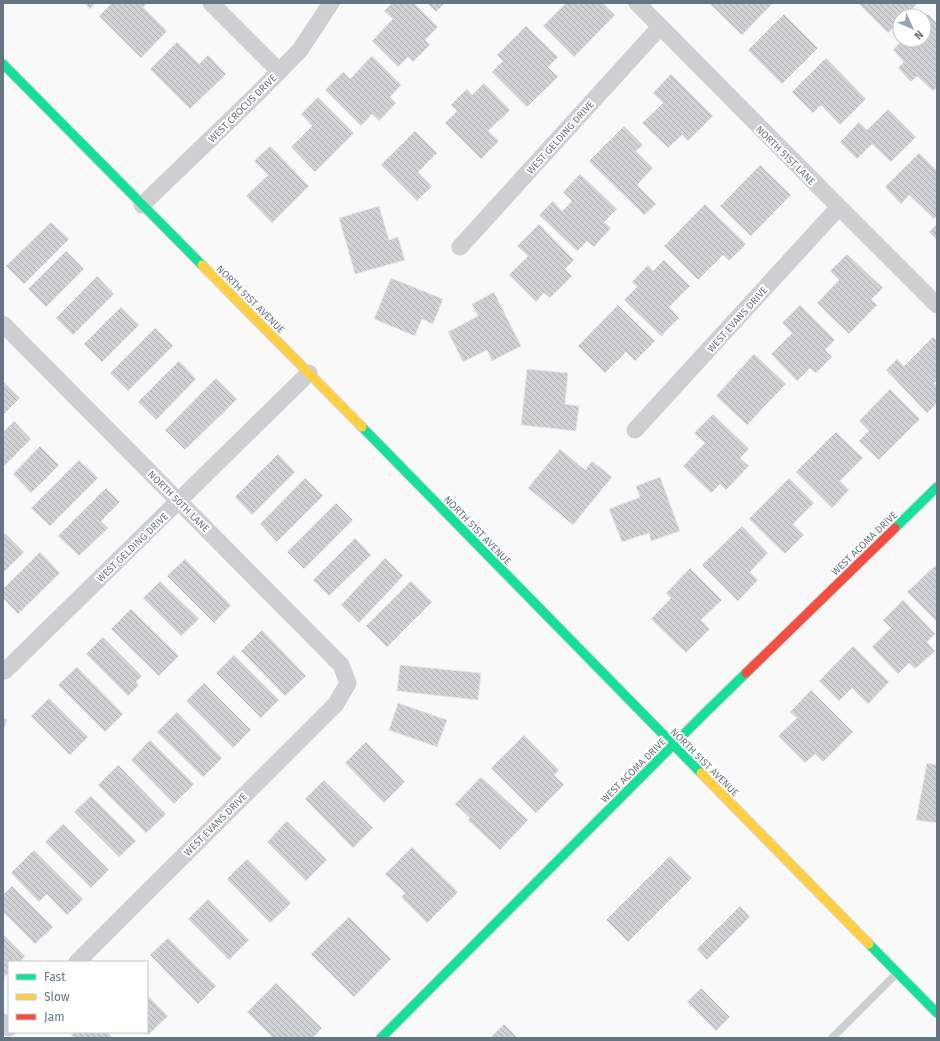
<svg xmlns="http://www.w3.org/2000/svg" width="940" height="1041" font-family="'Fira Sans',sans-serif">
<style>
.building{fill:url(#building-back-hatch);stroke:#e8e8e8}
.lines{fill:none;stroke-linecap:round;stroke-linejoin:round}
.fast-casing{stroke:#d5d6d7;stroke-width:11}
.slow-casing{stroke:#d5d6d7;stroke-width:11}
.jam-casing{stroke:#d5d6d7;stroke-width:11}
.lane{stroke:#cecfd0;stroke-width:8}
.street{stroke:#cecfd0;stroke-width:17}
.fast{stroke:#16e098;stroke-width:9}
.slow{stroke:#ffcf43;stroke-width:9}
.jam{stroke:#f24e42;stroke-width:9}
.labels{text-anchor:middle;stroke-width:4;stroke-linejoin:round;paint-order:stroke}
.street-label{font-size:10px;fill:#657683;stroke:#fff}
</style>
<defs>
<pattern id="building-back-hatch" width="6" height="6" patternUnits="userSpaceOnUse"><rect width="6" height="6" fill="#d0d2d3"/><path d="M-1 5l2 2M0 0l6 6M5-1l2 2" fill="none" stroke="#acafb1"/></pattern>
</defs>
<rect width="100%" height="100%" fill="#f9f9f9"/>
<!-- building -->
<path class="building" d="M84 3H95L90 9Z
M112 3H148L143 7 167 31 141 58 99 16Z
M392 3H414L438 27 425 40 430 45 413 62 408 57 398 67 372 41 393 19 384 11Z
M427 3H445L436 12Z
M566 3H603L615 15 574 57 543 26Z
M709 3H773L742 35Z
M858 3H918L905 16H900V21L888 33Z
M784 14 818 48 782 84 748 50Z
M928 14 937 23V87L933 91 917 76 911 82 898 68 904 62 893 50 902 40H924V18Z
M526 26 558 57 548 67 558 77 527 107 492 72 503 61 497 55Z
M177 42 199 64 208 55 226 74 190 109 150 69Z
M372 56 401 85 390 97 396 103 379 121 372 114 361 126 325 90 343 72 350 79Z
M826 58 866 99 840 125 821 105 813 113 792 92Z
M671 74 713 116 688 141 682 135 668 148 642 123 663 103 653 93Z
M484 83 510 110 488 131 499 141 481 159 445 123 457 111 451 105 467 89 472 95Z
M318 97 354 133 315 172 291 147 312 126 301 114Z
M888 109 916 137 891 162 872 144 857 159 840 142 859 122 867 130Z
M624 126 643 145 636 151 653 168 637 185 656 204 644 215 589 161Z
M415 131 437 153 418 172 432 186 417 201 381 165Z
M270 146 309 186 272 223 246 196 268 175 254 161Z
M919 153 937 171V216L934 219 909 195 901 204 885 187Z
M760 165 791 195 751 236 720 206Z
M580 174 617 209 604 222 611 228 594 247 587 241 577 251 539 215 553 201 562 211 572 201 563 192Z
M705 204 746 244 729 261 723 255 698 280 664 246Z
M379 206 389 240 398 237 405 260 355 274 339 218Z
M51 222 69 239 24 284 6 266Z
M539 224 574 260 565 269 572 276 550 298 544 293 536 302 509 275 528 256 517 246Z
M937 224V240L929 232Z
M66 251 84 269 46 307 28 289Z
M847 254 883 288 871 300 877 305 849 334 817 303 839 280 830 271Z
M664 260 690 286 669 307 679 318 661 336 624 300 637 287 632 282 648 265 653 271Z
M97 276 114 294 73 335 56 318Z
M391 278 443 299 433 324 422 319 415 336 374 319Z
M494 292 521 346 492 361 487 350 463 362 448 332 478 316 472 304Z
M618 305 655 341 635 361 626 352 605 373 578 346Z
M800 305 835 340 825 350 832 357 816 373 810 368 797 381 771 354 792 333 782 323Z
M121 307 139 325 102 362 84 344Z
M155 328 173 346 128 391 110 373Z
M933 337 937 341V380L934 383 937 386V403L927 413 886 370 897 359 904 366Z
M754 354 786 384 747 425 716 396Z
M179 361 196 379 156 420 138 402Z
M527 369 568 373 565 404 579 406 576 431 521 425Z
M216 378 237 399 185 450 165 430Z
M3 381 20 398 3 415Z
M890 389 920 419 879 460 859 441 869 431 859 421Z
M713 414 749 449 740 458 749 466 726 490 720 484 711 493 683 466 705 443 694 433Z
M14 421 31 439 3 467V432Z
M836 432 863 458 840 481 849 490 832 508 796 472Z
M40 446 59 465 31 493 13 474Z
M560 449 585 470 592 461 612 477 573 525 528 488Z
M278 454 295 472 252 515 235 497Z
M79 460 98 478 50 526 31 508Z
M660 477 680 531 651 541 649 533 622 542 609 509 640 497 636 486Z
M305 478 323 496 277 542 260 524Z
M789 478 814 503 793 524 804 535 785 554 749 519Z
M106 488 120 502 101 521 108 528 79 556 58 536Z
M336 503 353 520 304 569 287 552Z
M742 526 768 553 750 572 758 580 738 601 702 565Z
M5 533 24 552 3 573V536Z
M355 538 371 555 329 596 313 580Z
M40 552 60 573 18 614 3 598V589Z
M385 558 403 576 359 623 341 605Z
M185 559 231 605 214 623 167 576Z
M937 564V622L907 592Z
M690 568 722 600 701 620 710 629 686 653 651 619 671 598 666 593Z
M160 581 199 619 181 636 143 598Z
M411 581 432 602 387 647 366 626Z
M903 600 935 634 927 642 935 651 915 669 909 663 898 674 872 647 891 628 883 620Z
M131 609 179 656 159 676 111 629Z
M262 630 306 676 285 696 241 651Z
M103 637 142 676 136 682 139 685 128 696 86 654Z
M853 646 889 682 868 704 852 688 839 701 819 681Z
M234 655 279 700 261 718 216 673Z
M400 665 481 673 478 700 397 691Z
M77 667 123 714 105 732 58 685Z
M204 683 251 730 233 748 186 701Z
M811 690 853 732 823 762 815 754 805 763 778 736 797 718 790 712Z
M49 698 88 737 70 755 31 716Z
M398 703 447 720 437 747 389 730Z
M177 712 222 758 203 777 157 732Z
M3 718 7 720 3 731Z
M524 735 559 770 554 775 564 785 536 813 491 768Z
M150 740 194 784 174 804 131 760Z
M366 742 405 782 384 803 345 763Z
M927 763 937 765V823L916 820Z
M118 765 166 814 146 833 98 785Z
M481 777 528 820 500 850 468 820 470 818 455 804Z
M324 780 373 828 353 848 305 799Z
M91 796 136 841 119 857 74 812Z
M287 821 327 860 306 881 267 842Z
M63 824 109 870 91 888 45 842Z
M412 847 458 892 427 923 401 897 405 893 385 874Z
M34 850 83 899 67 915 47 894 39 902 11 873Z
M670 856 692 878 628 942 606 920Z
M247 859 291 903 270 923 227 879Z
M12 886 53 927 35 944 3 912V895Z
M208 899 249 940 229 960 188 919Z
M740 906 750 917 707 960 697 949Z
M349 917 391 959 354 997 311 954Z
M3 934 25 956 20 962H9V973L4 977 3 976Z
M168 938 216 986 198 1004 150 955Z
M276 983 322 1028 313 1038H273L247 1012Z
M701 988 730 1017 716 1031 687 1002Z
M147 995 168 1016 148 1035 145 1032H147Z
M504 1024 518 1038H490Z
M75 1032H107L113 1038H74L71 1035Z"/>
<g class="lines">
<defs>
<path id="fast" d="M3 64 202 265
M362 427 701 773
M895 528 937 487
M869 944 937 1013
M381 1038 702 716 746 673"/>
<path id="slow" d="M202 265 362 427
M701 773 869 944"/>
<path id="jam" d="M746 673 895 528"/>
</defs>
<!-- fast casing -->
<use href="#fast" class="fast-casing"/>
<!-- slow casing -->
<use href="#slow" class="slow-casing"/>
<!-- jam casing -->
<use href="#jam" class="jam-casing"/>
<!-- lane -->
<path class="lane" d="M832 1038 897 973"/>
<!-- street -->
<path class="street" d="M211 3 279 71
M637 3 839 207 937 305
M142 205 258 93 300 50 331 3
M460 247 660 27
M3 324 341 665 348 683 336 704 77 962
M635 430 839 207
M3 669 5 671 309 373
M3 1022 9 1028"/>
<!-- fast -->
<use href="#fast" class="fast"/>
<!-- slow -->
<use href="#slow" class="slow"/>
<!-- jam -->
<use href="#jam" class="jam"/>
</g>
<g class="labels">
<!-- street labels -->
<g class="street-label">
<text transform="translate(242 108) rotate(-45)" y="4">WEST CROCUS DRIVE</text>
<text transform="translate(560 137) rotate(-48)" y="4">WEST GELDING DRIVE</text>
<text transform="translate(786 155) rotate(45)" y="4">NORTH 51ST LANE</text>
<text transform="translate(251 299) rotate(45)" y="4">NORTH 51ST AVENUE</text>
<text transform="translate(737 319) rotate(-48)" y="4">WEST EVANS DRIVE</text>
<text transform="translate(179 501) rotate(45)" y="4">NORTH 50TH LANE</text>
<text transform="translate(478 530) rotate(46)" y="4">NORTH 51ST AVENUE</text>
<text transform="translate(864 543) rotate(-44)" y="4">WEST ACOMA DRIVE</text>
<text transform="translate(132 547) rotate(-44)" y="4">WEST GELDING DRIVE</text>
<text transform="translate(705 762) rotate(45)" y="4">NORTH 51ST AVENUE</text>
<text transform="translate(633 770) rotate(-45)" y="4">WEST ACOMA DRIVE</text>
<text transform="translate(215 824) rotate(-45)" y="4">WEST EVANS DRIVE</text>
</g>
</g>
<!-- border -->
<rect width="940" height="1041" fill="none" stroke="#657683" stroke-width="8"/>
<!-- legend -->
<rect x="8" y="961" width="140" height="72" fill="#ffffff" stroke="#c1c8cd"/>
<rect x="16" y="974" width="20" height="6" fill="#16e098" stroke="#c1c8cd"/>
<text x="44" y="981" font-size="12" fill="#657683">Fast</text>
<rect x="16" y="994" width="20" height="6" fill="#ffcf43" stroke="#c1c8cd"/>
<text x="44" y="1001" font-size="12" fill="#657683">Slow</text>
<rect x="16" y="1014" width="20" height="6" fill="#f24e42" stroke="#c1c8cd"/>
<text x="44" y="1021" font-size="12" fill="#657683">Jam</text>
<!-- north arrow -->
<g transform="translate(912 28) rotate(135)"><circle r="19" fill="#ffffff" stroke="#c1c8cd"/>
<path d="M0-3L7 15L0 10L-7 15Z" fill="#99a4ac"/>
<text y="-6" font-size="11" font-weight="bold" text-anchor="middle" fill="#657683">N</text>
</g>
</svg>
